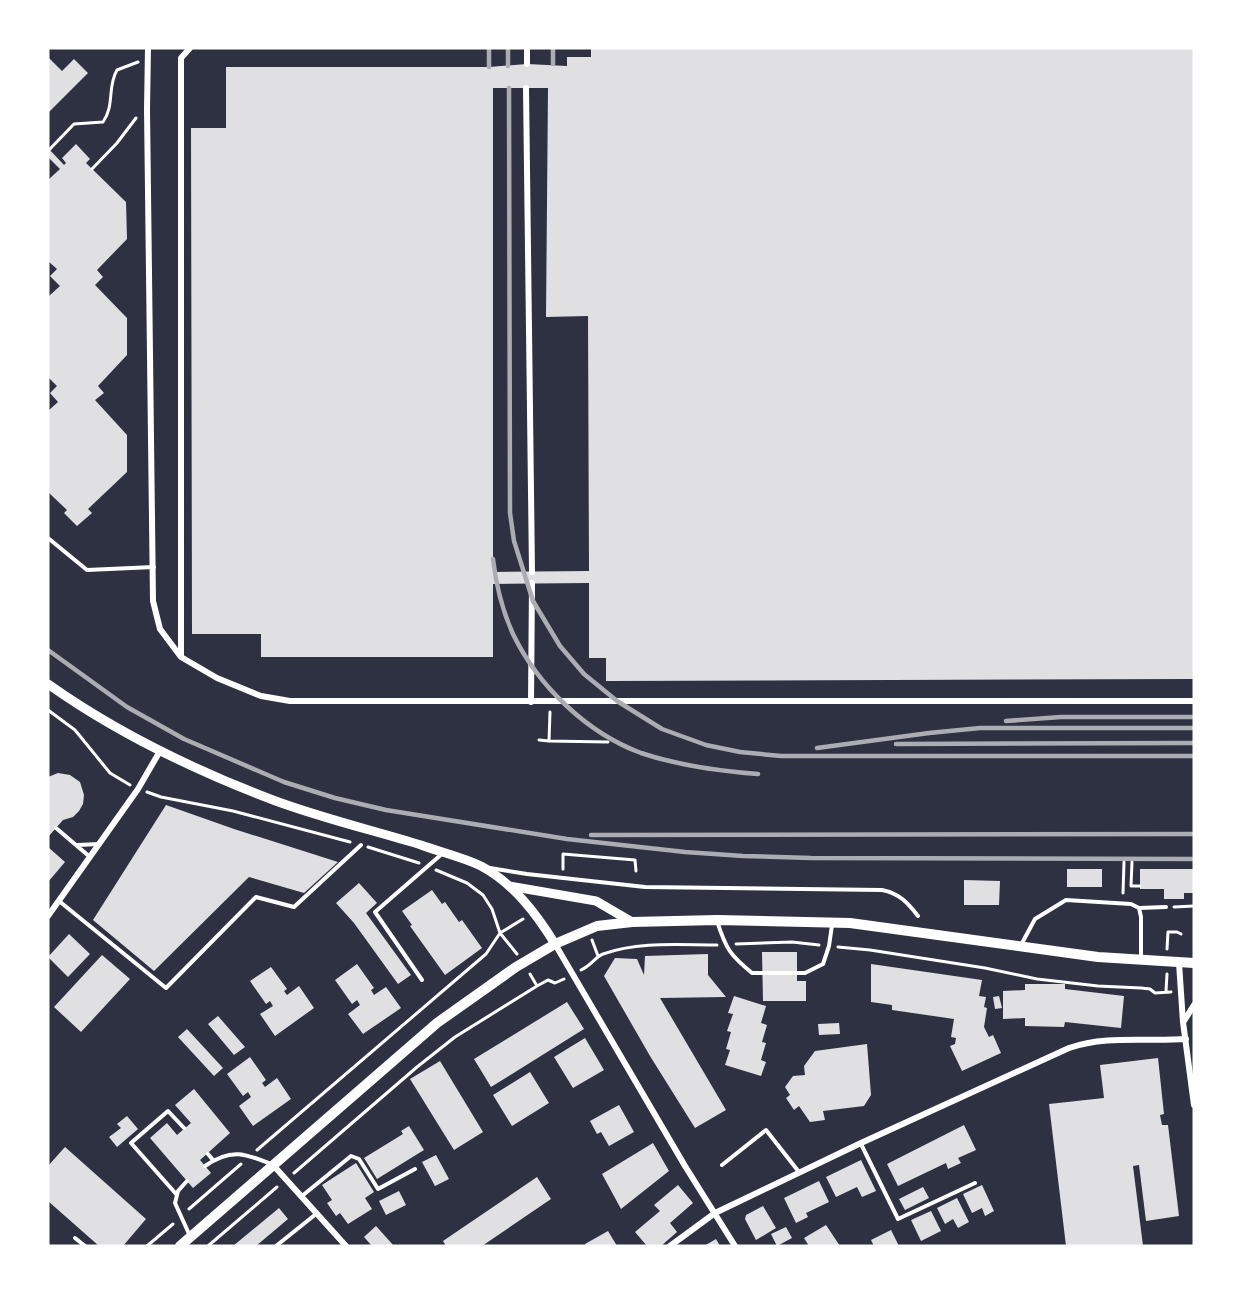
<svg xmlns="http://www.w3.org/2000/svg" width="1242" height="1294" font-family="'IBM Plex Sans',sans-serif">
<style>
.building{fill:#e0e0e3;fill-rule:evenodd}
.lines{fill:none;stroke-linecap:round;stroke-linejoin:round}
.path{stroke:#fff;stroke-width:3}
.service{stroke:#fff;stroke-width:4}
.minor{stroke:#fff;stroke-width:6}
.secondary{stroke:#fff;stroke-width:9}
.primary{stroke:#fff;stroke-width:10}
.rail{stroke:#abadb3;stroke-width:4.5}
</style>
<rect width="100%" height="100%" fill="#2d3142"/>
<!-- building -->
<path class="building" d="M591 48H1194V679L606 681V658H589V583L493 584V657H261V634H192L191 128H226V67H489L527 64 567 66V57H591ZM493 88H548L546 317 588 316 589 571 493 572Z
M48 57 62 71 74 59 88 73 48 113Z
M76 144 90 159 86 163 126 202 127 239 97 270 103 277 95 285 127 318V355L98 386 104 393 95 400 127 435V472L88 509 92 513 77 526 64 513 67 510 48 492V411L58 402 50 393 57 386 48 377V297L60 286 50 276 57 269 48 261V180L60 169 48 157V148L64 165 66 163 62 158Z
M58 773 70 775 80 782 84 795 83 804 79 811 73 817 63 820 48 837V777Z
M166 805 234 829 338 862 304 893 249 877 154 971 93 920Z
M48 847 65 862 48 882Z
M1067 869H1102V887H1067Z
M1140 869H1194V893H1184V899H1164V889H1140Z
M964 880 1000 881 999 905H964Z
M359 883 377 903 366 913 411 975 398 984 354 923 336 903Z
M432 890 442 904 445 902 459 922 462 920 482 948 445 975 410 926 412 925 402 911Z
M69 934 90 954 68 977 48 957Z
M762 952H797V981H806V1001H763Z
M708 954V975L726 997 660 998 726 1110 695 1128 650 1056 604 976 615 958 637 959 644 975 645 956Z
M102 955 130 979 81 1032 54 1007Z
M357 964 374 988 371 990 374 995 386 987 401 1008 363 1034 348 1014 360 1005 357 1000 352 1004 335 980Z
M871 964 982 980 979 996 986 997 984 1007 987 1008 984 1027 989 1037 993 1035 1001 1053 962 1071 950 1046 955 1044 956 1038 951 1037 954 1019 892 1010V1005L871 1002Z
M271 967 287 989 284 991 287 995 299 986 314 1008 275 1036 260 1014 273 1006 270 1001 266 1004 250 981Z
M1025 984H1065V989L1124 996 1121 1028 1065 1022 1064 1027 1025 1026V1018L1003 1019V991L1025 990Z
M734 996 766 1006 761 1023 767 1025 762 1042 766 1043 761 1060 766 1062 761 1076 725 1065 730 1050 726 1049 731 1032 727 1031 733 1014 728 1013Z
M999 996 1002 1008 995 1009 993 997Z
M567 1002 584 1029 491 1087 474 1059Z
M218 1016 245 1047 234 1055 208 1024Z
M839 1023 840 1034 819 1035 818 1024Z
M187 1029 223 1068 214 1076 178 1037Z
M585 1038 604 1070 573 1088 554 1057Z
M867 1044 871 1095 864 1106 823 1111 825 1120 810 1122 799 1106 794 1110 786 1098 790 1095 785 1087 793 1076 805 1075 804 1066 815 1051Z
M250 1057 266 1080 262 1083 265 1087 277 1078 291 1099 253 1126 239 1106 251 1097 248 1092 243 1096 227 1074Z
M1158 1058 1164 1114 1160 1115 1162 1125H1168L1179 1216 1146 1221 1139 1165 1133 1166 1143 1246H1066L1049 1104 1104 1098 1100 1065Z
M440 1061 483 1132 454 1150 410 1079Z
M530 1072 549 1103 512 1126 493 1095Z
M194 1089 230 1133 200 1160 211 1173 193 1188 150 1138 167 1123 177 1135 191 1123 175 1105Z
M619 1105 634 1132 609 1146 601 1132 597 1134 590 1121Z
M127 1116 138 1129 117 1147 109 1137 121 1128 117 1124Z
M964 1125 976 1150 958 1158 961 1163 948 1169 946 1163 898 1186 887 1164Z
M409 1126 424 1150 377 1179 364 1158 403 1134 401 1131Z
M653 1143 669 1171 621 1209 602 1174Z
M65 1147 146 1219 123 1246H99L48 1201V1166Z
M436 1155 449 1179 435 1186 422 1162Z
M861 1160 876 1191 862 1197 857 1187 836 1197 826 1177Z
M356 1163 374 1192 365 1198 372 1209 348 1224 340 1213 336 1216 327 1203 332 1200 322 1185Z
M537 1177 551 1199 482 1246H446L443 1241Z
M819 1181 829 1202 806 1213 808 1217 796 1223 784 1198Z
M678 1185 693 1203 670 1223 677 1232 661 1246H647L635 1232 660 1211 654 1205Z
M982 1185 994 1211 985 1216 982 1208 972 1213 963 1194Z
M923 1187 929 1198 905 1210 899 1199Z
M399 1191 406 1205 386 1215 379 1201Z
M957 1198 969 1222 958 1228 953 1219 945 1224 937 1208Z
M763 1206 776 1228 756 1240 745 1219 746 1215Z
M279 1208 288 1219 256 1246H233Z
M931 1211 941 1231 921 1241 911 1220Z
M826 1225 840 1246H809L804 1238Z
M376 1226 394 1246H372L364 1237Z
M786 1227 792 1238 777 1246 771 1234Z
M891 1230 899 1246H874L871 1240Z
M608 1231 617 1246H586L585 1244Z
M716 1239 720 1246H704Z"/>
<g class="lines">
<!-- path -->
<path class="path" d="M48 151 74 124 103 122C115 105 107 87 117 70L138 62
M92 169 117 143 136 118
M48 710 75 730 110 773 130 785
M550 712 549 741 608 742
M539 740 549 741
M147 792 161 797 233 811 350 842
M368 847 419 863
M1132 862 1131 886H1140
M563 869V854L635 860 636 871
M436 870 467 883 483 895 492 909 500 933 517 954
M1123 893 1124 862
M1174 907 1194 906
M592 940 598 956
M736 944 792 942 819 945
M838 947 870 950 985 968 1037 979 1098 986 1141 988 1150 989 1155 993 1171 992
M1167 949 1168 932H1177L1181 934
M581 970C592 965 595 957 603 954 638 941 681 945 717 945
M530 974 537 986
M1166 991 1167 974
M257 1150 486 954 500 933 523 919
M294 1173 417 1067 455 1037 537 986 548 980 555 983 564 979
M189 1209 241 1164
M147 1246 173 1224
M208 1246 277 1187"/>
<!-- service -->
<path class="service" d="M48 538 87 570 154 567
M56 828 90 857
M78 845 99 844
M490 868 527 874 645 887 882 890C899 893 908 903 918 916
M59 901 166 988 256 897 294 907 361 845
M1139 908 1166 907
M717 921C726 949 730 955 752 973H805L823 964 829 946 832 925
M1021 945 1035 919 1066 900 1131 904 1139 908 1141 917V959
M422 980 375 912 443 853
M861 1144 898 1219 975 1183
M208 1154 213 1160
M722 1165 766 1130 799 1172
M205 1166C231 1148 245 1153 273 1165
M187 1181 178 1191 175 1203 190 1236
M177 1195 131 1143 168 1111 184 1128
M302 1196 351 1156 359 1159 378 1189 415 1169
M75 1238 85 1246
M276 1246 316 1214"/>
<!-- minor -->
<path class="minor" d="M148 48 147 109 153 601 160 629 181 657 217 678 261 696 290 701H1194
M527 64V48
M526 88 532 572
M181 656V58L190 48
M531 702 532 583
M48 916 138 789 160 751
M555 944 685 1166 735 1246
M1179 963 1183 1022 1194 1105
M1184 1021 1194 1005
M273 1165 346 1246
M670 1246 715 1213 861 1143 1069 1048C1107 1035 1146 1042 1186 1039"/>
<!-- secondary -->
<path class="secondary" d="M48 684C117 733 194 770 273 800 321 818 372 830 421 845 440 852 462 857 481 866 513 883 536 913 555 944
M509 886 596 901 632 922"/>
<!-- primary -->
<path class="primary" d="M180 1246 437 1023 516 967 555 944 597 926 632 922 717 920 850 923 1098 957 1194 963"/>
<!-- rail -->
<path class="rail" d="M489 48V67
M553 48V64
M508 66V48
M509 88 510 513 514 541 533 601 560 646 584 674 617 701 662 729 706 745 740 752 781 756H1194
M493 559C496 584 502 610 513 634 538 686 587 733 641 753 680 766 718 771 758 774
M48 650 127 707 184 739 284 782 335 798 386 810 567 839 685 852 743 856 811 858 1194 859
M1006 721 1061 717H1194
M896 744 1194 743
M817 748 929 733 980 728H1194
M591 835 1194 834"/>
</g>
<!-- border -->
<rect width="1242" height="1294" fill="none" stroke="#ffffff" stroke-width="99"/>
</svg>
